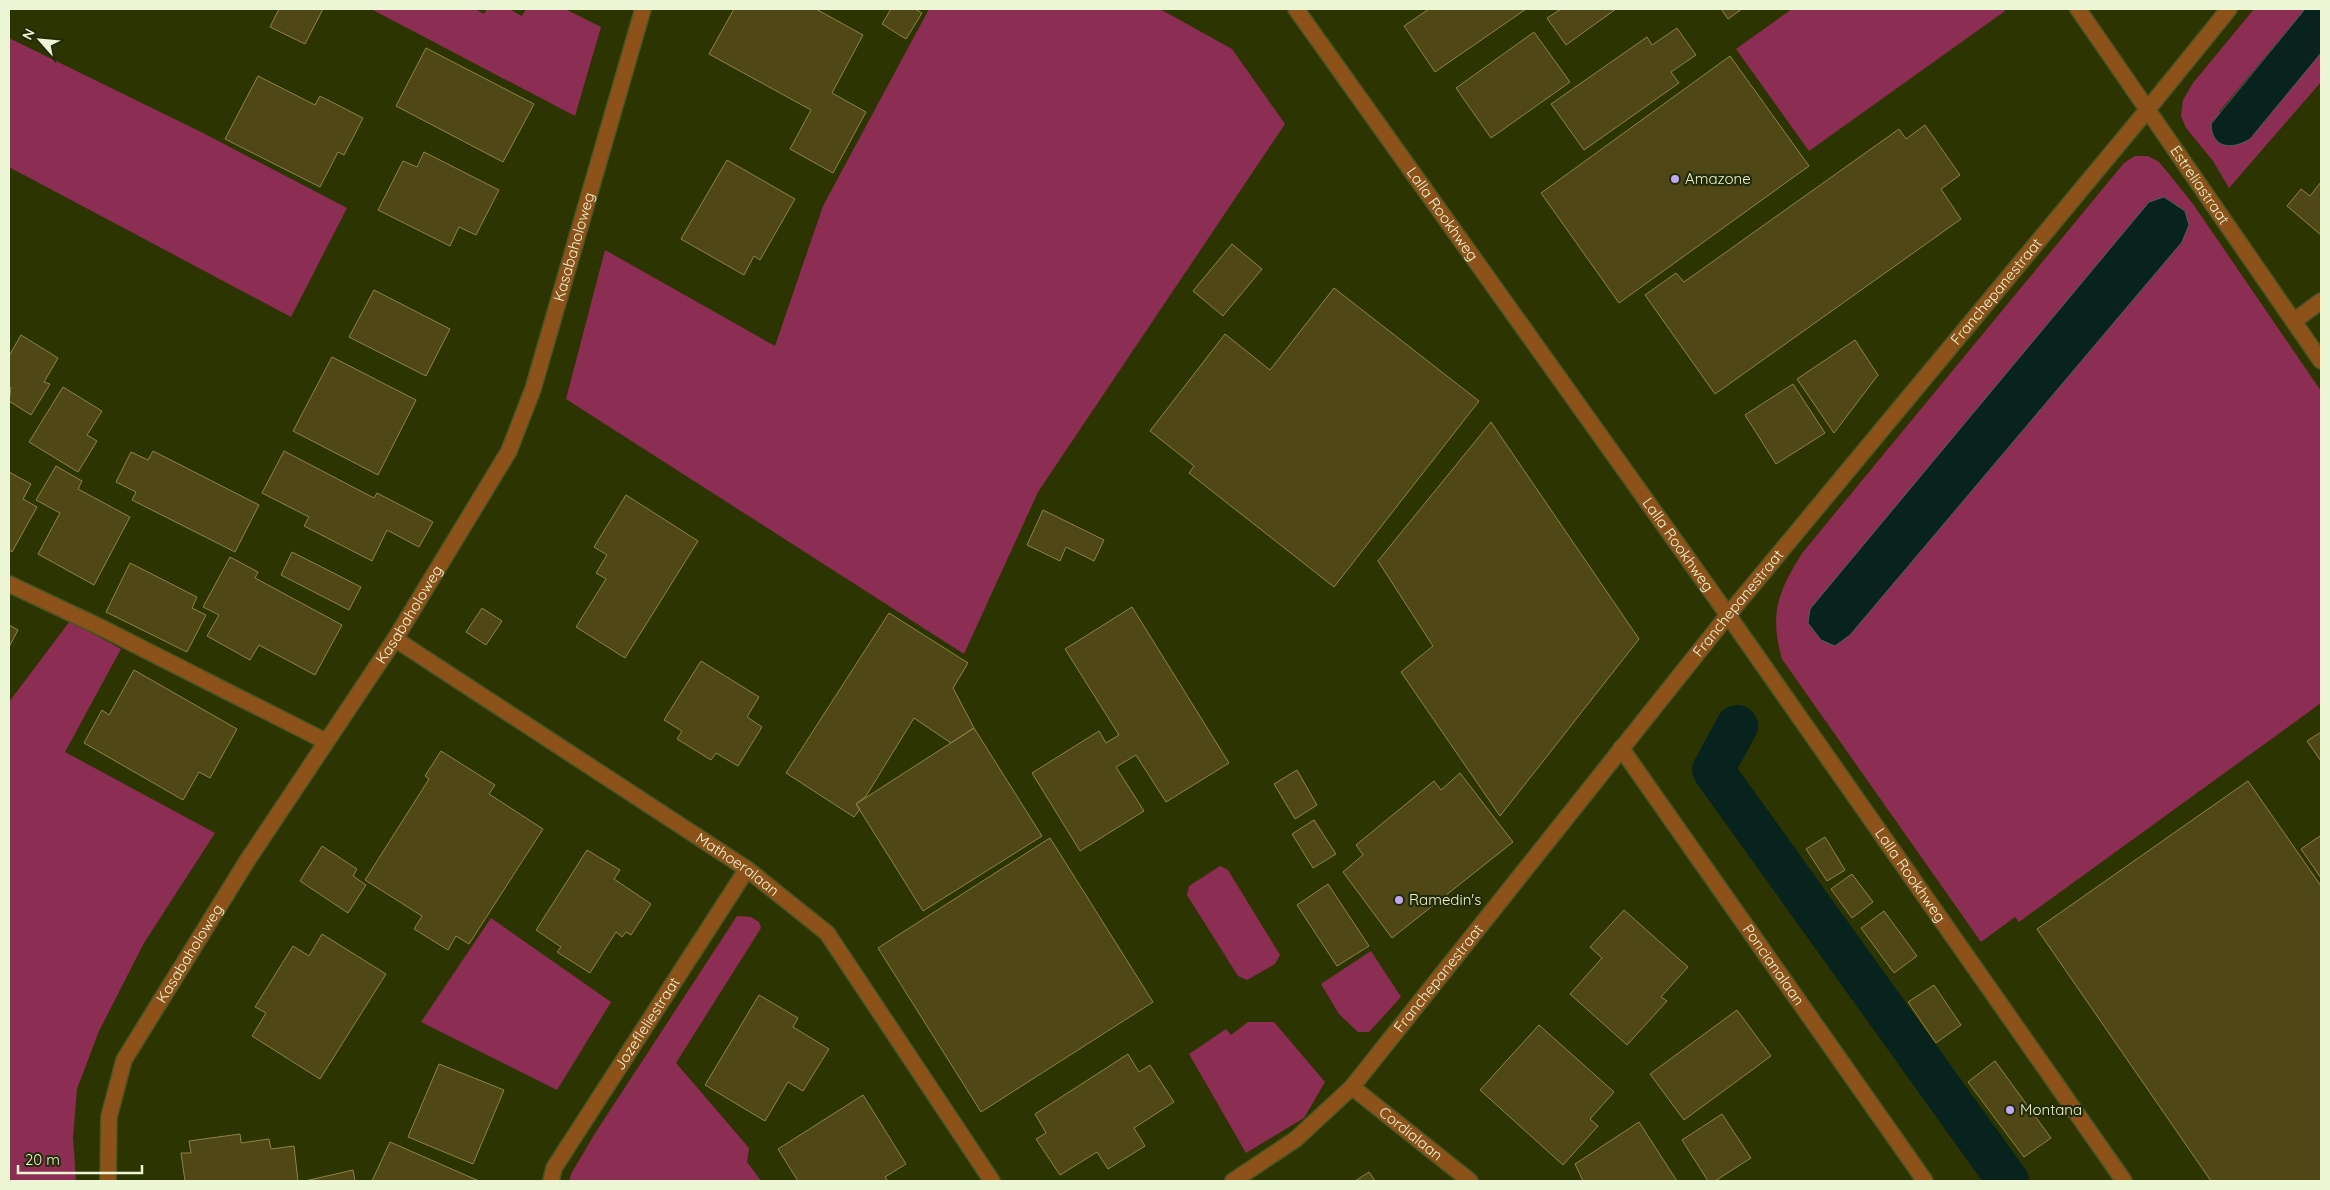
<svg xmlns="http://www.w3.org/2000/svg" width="2330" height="1190" font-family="Quicksand,sans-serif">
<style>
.green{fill:#8c2d53;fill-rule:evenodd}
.water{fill:#08231e;stroke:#4c6255}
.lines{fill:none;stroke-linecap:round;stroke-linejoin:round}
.canal{stroke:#08231e;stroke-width:42}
.building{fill:#4f4716;stroke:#8f8441}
.minor-casing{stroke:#4b5424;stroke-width:18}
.minor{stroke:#8d521a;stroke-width:15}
.poi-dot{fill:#c2a8f3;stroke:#232a08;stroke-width:2}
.labels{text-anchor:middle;stroke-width:4.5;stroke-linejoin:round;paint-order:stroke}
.poi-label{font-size:15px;fill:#ecf5d4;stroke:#232a08;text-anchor:start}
.street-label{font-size:15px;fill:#ecf5d4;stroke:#232a08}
</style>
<rect width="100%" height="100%" fill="#2c3502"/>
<!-- green -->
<path class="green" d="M371 9H475L484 14 487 9H509L522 16 526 9H565L601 27 575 116Z
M929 9H1160L1232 49 1285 124 1038 492 964 654 566 399 605 250 775 346 823 206Z
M1792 9H2004L2005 11 1809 151 1736 49Z
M2254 9H2305L2219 112 2250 139 2321 53V82L2229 188 2213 161 2186 128 2181 116 2183 100 2193 83Z
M9 38 201 132 347 208 291 317 9 167Z
M2135 156H2148L2159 162 2169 174 2193 204 2321 391V703L2019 922 2015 917 1981 942 1782 659C1769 614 1778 591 1803 552L2124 163ZM2189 225 2182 242 1850 635 1835 646Z
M70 621 121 649 65 752 215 833 144 943 99 1031 77 1089 73 1137 76 1181H9V702Z
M1220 866 1228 870 1280 955 1275 964 1247 980 1238 976 1187 895 1189 886Z
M737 916 751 917 759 922 761 928 676 1063 749 1148 747 1162 761 1181H569L571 1174 594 1135Z
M491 918 611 1002 557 1090 421 1022Z
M1371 951 1401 997 1369 1032H1358L1339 1014 1321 984Z
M1248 1022H1274L1325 1082 1304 1118 1246 1153 1189 1054 1226 1029 1231 1035Z"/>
<!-- water -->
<path class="water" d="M2305 9H2321V53L2250 139C2232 150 2212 149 2211 124Z
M2164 197 2185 211 2189 225 2182 242 1850 635 1835 646 1821 640 1808 623 1810 609 2149 202Z"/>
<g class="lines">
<!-- canal -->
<path class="canal" d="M1737 726 1713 770 2008 1181"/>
</g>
<!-- building -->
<path class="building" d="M279 9H323L305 44 270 27Z
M734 9H816L863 35 832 93 866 112 833 173 790 149 811 110 709 54Z
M891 9H915L922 13 906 39 882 24Z
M1429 9H1526L1435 72 1404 26Z
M1561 9H1616L1566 45 1547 18Z
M1721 9H1742L1728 19Z
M1677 28 1696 55 1671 72 1679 83 1584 150 1551 104 1647 37 1652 45Z
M1534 32 1570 82 1491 138 1456 88Z
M426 48 534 104 503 162 396 106Z
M1730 56 1809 166 1619 303 1541 193Z
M258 76 315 105 320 96 363 118 344 155 338 152 320 187 225 139Z
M1925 125 1960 175 1941 189 1961 219 1715 394 1645 295 1676 273 1684 282 1899 129 1906 139Z
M424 152 499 190 476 235 459 227 450 246 378 210 403 161 417 167Z
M727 160 795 199 760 260 754 256 744 275 681 239Z
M2321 182V235L2287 206 2301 189 2310 196Z
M1232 244 1262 269 1223 316 1193 291Z
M1334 288 1479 401 1334 587 1189 473 1194 466 1150 431 1225 334 1270 370Z
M374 290 450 329 426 376 349 337Z
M21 335 58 358 44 382 50 384 31 415 9 401 11 388 9 386V356Z
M1855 340 1878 375 1834 433 1797 379Z
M332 357 416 400 378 475 293 431Z
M1793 384 1825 433 1776 464 1745 415Z
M63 387 102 411 87 435 97 441 78 472 29 442Z
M1491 422 1639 639 1500 816 1401 672 1433 646 1378 561Z
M153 451 259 505 235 552 132 500 136 492 116 482 131 452 148 460Z
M284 451 374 498 377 493 433 522 419 547 387 530 372 561 304 526 309 517 262 493Z
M56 466 82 481 78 489 130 517 94 585 38 554 60 513 36 500Z
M9 472 31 484 23 499 37 507 12 552 9 550Z
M626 495 698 541 625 658 576 627 606 579 596 573 607 555 594 547Z
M1043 510 1104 540 1094 561 1066 547 1060 561 1027 545Z
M292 552 361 587 349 610 281 575Z
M230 557 258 572 255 578 342 625 315 675 259 645 250 660 207 636 219 615 203 607Z
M130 563 197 597 192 608 206 615 187 652 106 612Z
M1132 607 1229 763 1166 802 1136 755 1116 767 1144 811 1080 851 1032 773 1099 731 1106 743 1119 735 1065 649Z
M482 608 502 621 486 645 466 632Z
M889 613 968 663 953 688 974 728 951 743 914 718 866 796 856 804 860 809 854 817 786 773Z
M9 625 18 630 9 647Z
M701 661 759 697 747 717 762 727 738 766 716 753 711 760 677 739 682 731 664 720Z
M134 670 237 729 210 778 199 772 183 800 84 743 102 710 109 715Z
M974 728 1042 836 923 911 856 804Z
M2321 732V761L2307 741Z
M441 751 495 785 489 794 543 829 469 944 456 936 448 950 414 929 422 916 365 880 429 779 425 776Z
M1297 770 1317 805 1295 819 1274 784Z
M1460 773 1513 842 1392 938 1343 872 1363 855 1356 845 1434 781 1441 790Z
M2248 781 2321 886V1181H2211L2037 929Z
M1314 820 1336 854 1313 868 1292 834Z
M2320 836 2321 837V878L2301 849Z
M1825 837 1845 870 1827 881 1806 849Z
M1050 838 1153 1002 981 1112 878 948Z
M322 846 357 869 353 876 366 885 348 913 300 881Z
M587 850 620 870 614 879 651 904 631 935 626 932 622 937 616 932 590 973 557 952 561 947 536 930Z
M1852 874 1873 902 1852 918 1831 889Z
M1328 884 1369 946 1337 966 1297 905Z
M1624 910 1688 967 1661 997 1667 1001 1627 1045 1570 994 1602 958 1590 947Z
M1884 911 1917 956 1894 973 1861 928Z
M322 934 386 974 320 1079 252 1036 266 1013 255 1007 293 946 309 956Z
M1934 985 1961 1025 1936 1043 1908 1002Z
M759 995 798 1018 793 1027 829 1049 803 1091 788 1082 765 1121 705 1085Z
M1737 1010 1771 1056 1684 1120 1650 1074Z
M1539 1025 1614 1092 1590 1119 1598 1126 1563 1165 1480 1090Z
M1128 1054 1139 1072 1150 1065 1174 1102 1134 1128 1145 1146 1108 1169 1097 1152 1060 1175 1036 1139 1046 1133 1035 1114Z
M1995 1061 2051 1138 2024 1157 1968 1082Z
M439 1064 504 1090 473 1164 408 1137Z
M863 1095 906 1164 885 1177 888 1181H798L778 1149Z
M1722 1114 1751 1158 1715 1181H1708L1682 1140Z
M1639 1122 1677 1181H1583L1575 1164Z
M240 1134 241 1143 269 1139 271 1149 294 1146 298 1181H185L181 1153H191L189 1141Z
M390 1142 479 1181H372Z
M353 1170 355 1181H305Z
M1369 1172 1375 1181H1355Z"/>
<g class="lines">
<defs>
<g id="minor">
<path id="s1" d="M1296 9 1728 615 2124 1181"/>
<path id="s2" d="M2078 9 2321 361"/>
<path d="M2294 321 2321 301"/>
<path d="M9 584 102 628 325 741"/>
<path id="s3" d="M395 639 747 869 827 933 992 1181"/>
<path id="s4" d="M1621 748 1925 1181"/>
<path id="s5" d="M1352 1087 1470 1181"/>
<path id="s6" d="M108 1181 109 1117 124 1060 247 861 395 639 509 451 533 389 643 9"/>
<path id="s7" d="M551 1181 554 1168 747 869"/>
<path id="s8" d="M1233 1181 1296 1139 1352 1087 1728 615 2148 109 2229 9"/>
</g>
</defs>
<!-- minor casing -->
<use href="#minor" class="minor-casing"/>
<!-- minor -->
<use href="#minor" class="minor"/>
</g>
<!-- markers -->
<g class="poi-dot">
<circle cx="1675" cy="179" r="5"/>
<circle cx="1399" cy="900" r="5"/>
<circle cx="2010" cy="1110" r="5"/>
</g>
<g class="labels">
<!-- poi labels -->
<g class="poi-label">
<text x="1685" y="184">Amazone</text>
<text x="1409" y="905">Ramedin's</text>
<text x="2020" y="1115">Montana</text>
</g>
<!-- street labels -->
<g class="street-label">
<text dy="5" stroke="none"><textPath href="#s2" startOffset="214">Estreliastraat</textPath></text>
<text dy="5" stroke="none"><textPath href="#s1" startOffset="252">Lalla Rookhweg</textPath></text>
<text dy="5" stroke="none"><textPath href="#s6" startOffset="1058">Kasabaholoweg</textPath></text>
<text dy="5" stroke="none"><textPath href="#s8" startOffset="1176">Franchepanestraat</textPath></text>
<text dy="5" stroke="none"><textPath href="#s1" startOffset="658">Lalla Rookhweg</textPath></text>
<text dy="5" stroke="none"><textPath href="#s8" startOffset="771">Franchepanestraat</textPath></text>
<text dy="5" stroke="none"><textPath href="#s6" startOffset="652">Kasabaholoweg</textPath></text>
<text dy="5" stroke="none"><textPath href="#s3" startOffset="410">Mathoeralaan</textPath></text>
<text dy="5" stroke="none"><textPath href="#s1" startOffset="1062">Lalla Rookhweg</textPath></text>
<text dy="5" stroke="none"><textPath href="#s6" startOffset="248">Kasabaholoweg</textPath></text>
<text dy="5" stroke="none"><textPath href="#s4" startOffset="265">Poncianalaan</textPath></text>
<text dy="5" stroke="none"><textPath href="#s8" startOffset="291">Franchepanestraat</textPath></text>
<text dy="5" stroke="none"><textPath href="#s7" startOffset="185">Jozefleliestraat</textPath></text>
<text dy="5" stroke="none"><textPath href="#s5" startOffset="75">Cordialaan</textPath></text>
</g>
</g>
<!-- border -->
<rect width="2330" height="1190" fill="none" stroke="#ecf5d4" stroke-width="20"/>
<!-- north arrow -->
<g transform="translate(40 40) rotate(297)" stroke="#232a08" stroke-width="4" paint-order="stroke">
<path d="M0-4L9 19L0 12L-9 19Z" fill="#ecf5d4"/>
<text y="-8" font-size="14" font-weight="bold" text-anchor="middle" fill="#ecf5d4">N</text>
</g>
<!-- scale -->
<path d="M18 1165v8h124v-8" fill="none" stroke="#ecf5d4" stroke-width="2.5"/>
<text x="25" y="1165" font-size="15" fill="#ecf5d4" stroke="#232a08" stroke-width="4" paint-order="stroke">20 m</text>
</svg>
